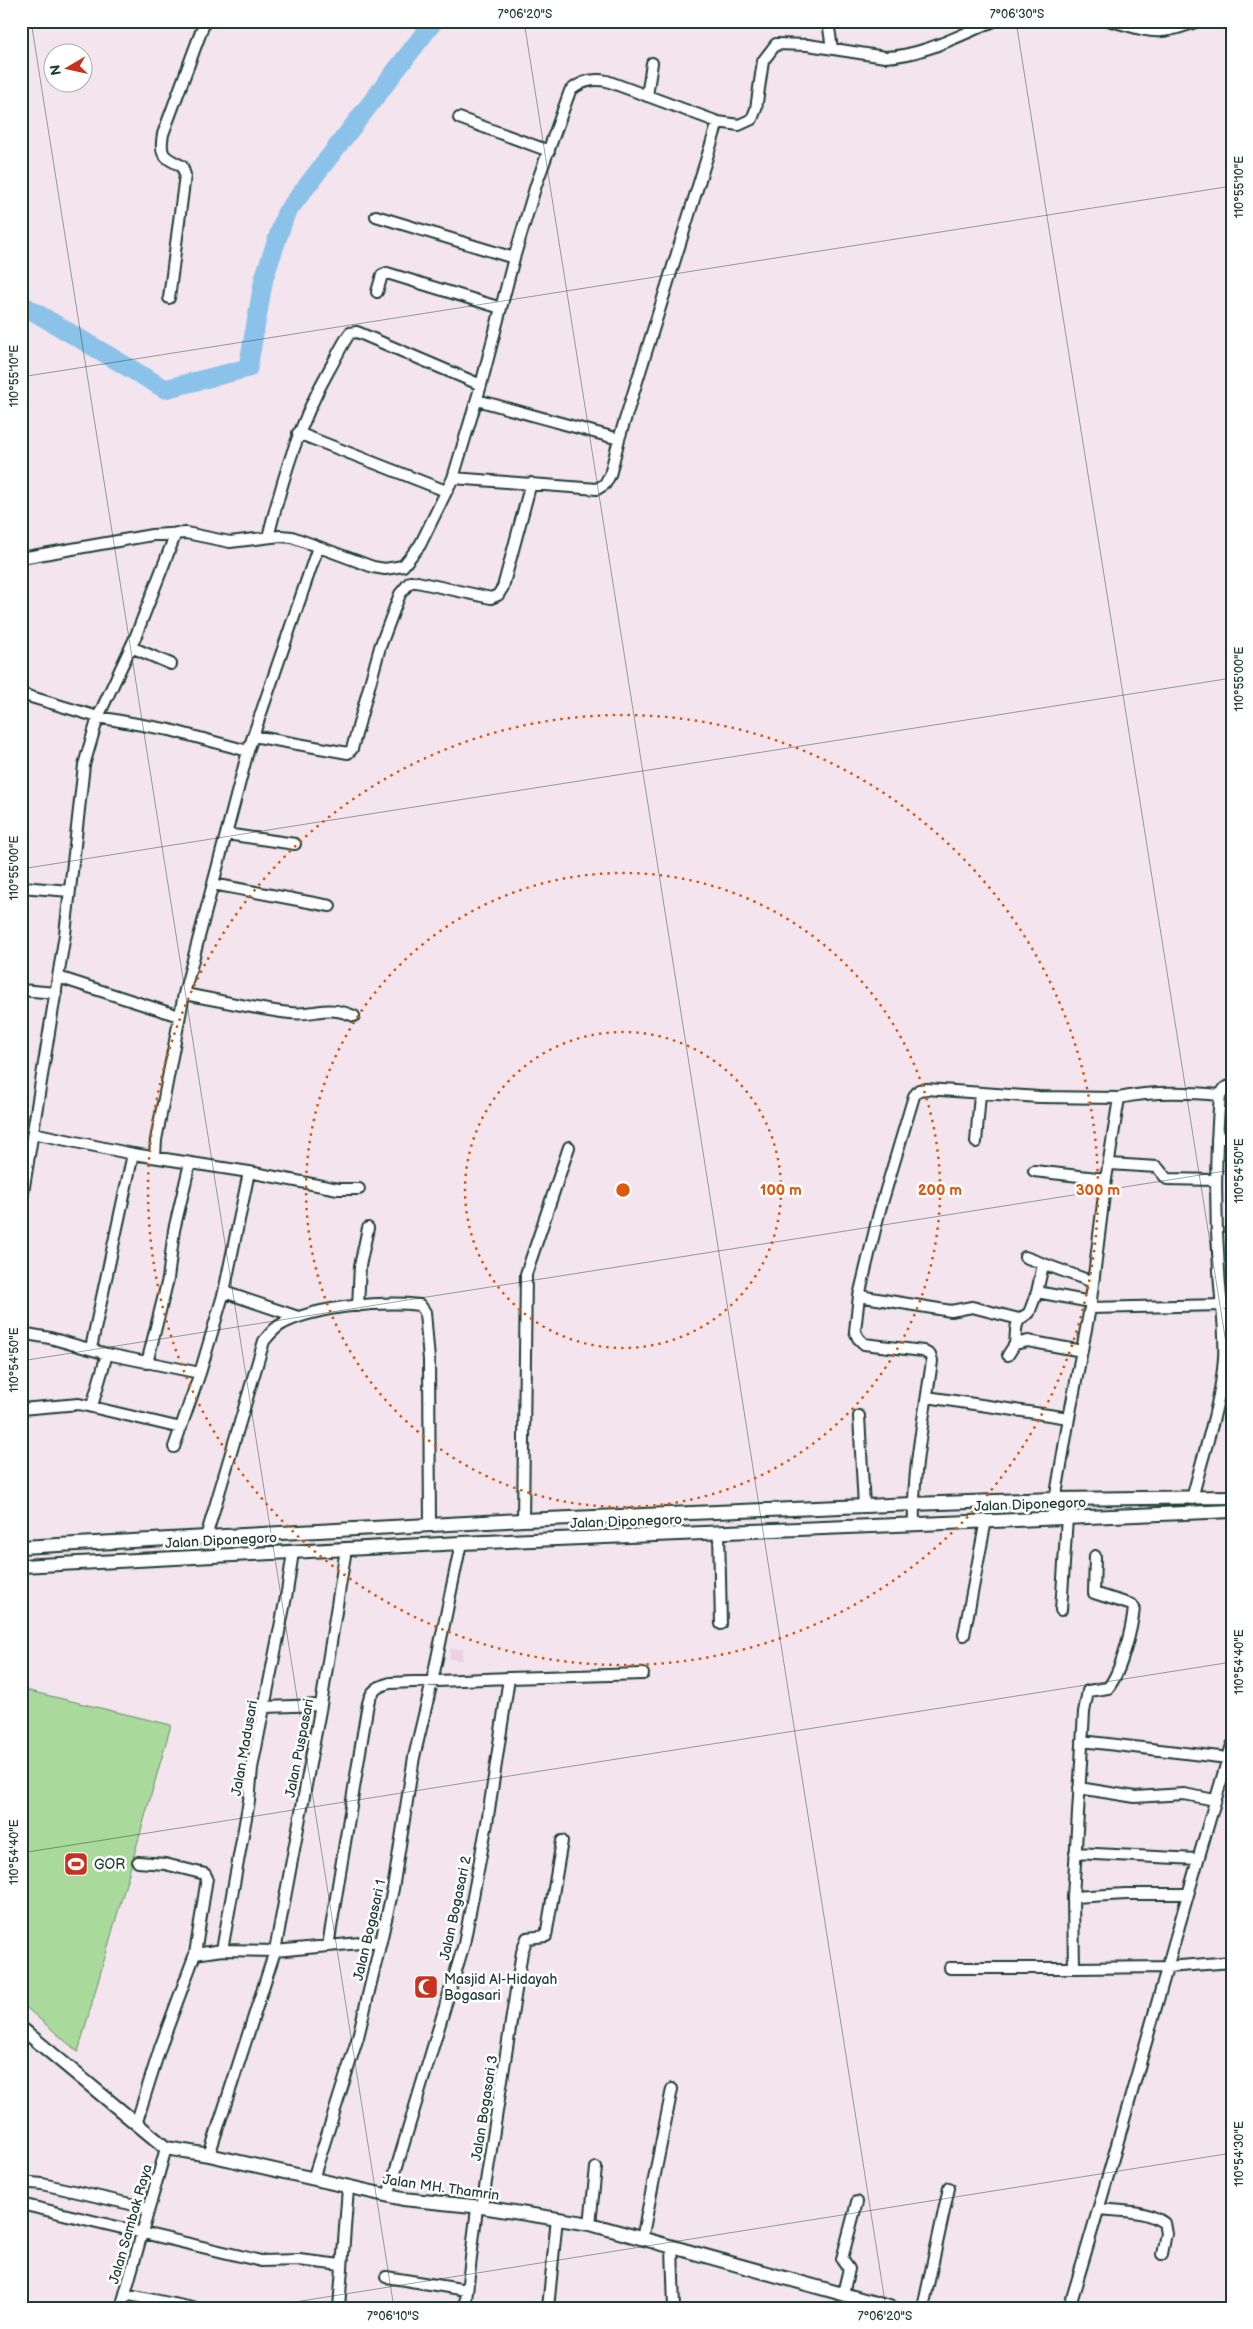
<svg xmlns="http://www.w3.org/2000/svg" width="1253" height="2329" font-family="'Balsamiq Sans',sans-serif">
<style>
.built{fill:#ead1e0}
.green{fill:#a9da9b;stroke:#648c68}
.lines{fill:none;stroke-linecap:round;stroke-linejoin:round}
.river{stroke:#8bc2e9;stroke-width:19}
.minor-casing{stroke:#1f3d34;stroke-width:14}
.major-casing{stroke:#1f3d34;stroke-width:16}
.minor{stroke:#fff;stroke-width:10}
.major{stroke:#fff;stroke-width:12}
.ticks{fill:none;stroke:#1f3d34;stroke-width:1;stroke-opacity:0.45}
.ring{fill:none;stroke:#de580e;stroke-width:2.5;stroke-dasharray:2.5 5}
.labels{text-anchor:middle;stroke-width:5;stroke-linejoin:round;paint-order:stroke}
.street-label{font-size:14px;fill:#1f3d34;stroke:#fff}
.poi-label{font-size:14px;fill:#1f3d34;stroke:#fff;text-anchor:start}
.centre{fill:#de580e;stroke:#fff;stroke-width:2.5}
.ring-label{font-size:15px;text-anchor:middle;font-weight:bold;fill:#de580e;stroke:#fff;stroke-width:5;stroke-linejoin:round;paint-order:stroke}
.neatline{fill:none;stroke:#1f3d34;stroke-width:2}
.ticks-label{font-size:12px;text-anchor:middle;fill:#1f3d34}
</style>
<rect width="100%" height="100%" fill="#f3e4ed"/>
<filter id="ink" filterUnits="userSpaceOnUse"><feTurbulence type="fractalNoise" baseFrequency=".02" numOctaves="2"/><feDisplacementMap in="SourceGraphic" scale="10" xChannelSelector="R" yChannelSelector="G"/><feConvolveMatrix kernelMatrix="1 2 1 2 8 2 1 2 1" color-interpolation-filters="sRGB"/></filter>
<g filter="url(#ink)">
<!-- built -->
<path class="built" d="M450 1649H463L462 1660 450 1659Z"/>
<!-- green -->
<path class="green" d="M21 1689 171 1725 78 2052 21 2003Z"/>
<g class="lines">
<!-- river -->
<path class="river" d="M21 304 165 389 248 368 264 278 286 213 434 21"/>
<defs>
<path id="minor" d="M828 21 832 49
M1111 21C1152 32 1157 37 1198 21
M647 96 652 63
M459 118 549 151
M376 216 514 258
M377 292 382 275 387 273 501 308
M169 298 185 175 182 166C164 157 159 156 163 134L205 21
M477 400 619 439
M298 433 446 491
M453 478 597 489 605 484 610 475 619 439 718 122
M268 537C283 478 299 423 329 370 336 358 342 344 350 333L357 332 481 385
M21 558 152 535 186 533 230 542 280 536 292 537 373 567 385 569 403 566 420 545 453 478 481 385 514 258 536 185 570 91C581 81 592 78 607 81L718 122 739 125 752 119 756 109 763 61 776 44 808 45 885 57C922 56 960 35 994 21
M131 647 171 664
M21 694 98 717 170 730 248 751
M253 736 348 753 352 749 380 647 400 594 410 582H417L491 598 498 595 503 587 531 483
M226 834 295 844
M213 884 330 906
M21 887 70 891
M58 977 179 1016
M21 990 56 993
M184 994C219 1000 254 1009 290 1013 316 1016 325 1004 354 1016
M1220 1095 1225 1088 1232 1085
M33 1133 133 1154
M1217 1138H1232
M976 1142 980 1094
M155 1156 156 1140 184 994 248 751 318 547
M1110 1164 1157 1167 1167 1179 1216 1180
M1034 1171 1106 1179
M21 1205 65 934 84 765 98 717 135 638 176 533
M1025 1257 1093 1282
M1037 1292 1091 1302
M859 1296 951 1311 972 1307 1019 1319
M358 1306 360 1266 368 1228
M1090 1308 1222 1305 1232 1303
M298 1317 224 1292 249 1172 338 1189H359
M21 1333 50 1338 107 1354 200 1373
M1015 1344C1017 1326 1013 1322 1029 1313L1037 1292 1043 1265
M91 1348 133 1154 249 1172
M1008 1355 1015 1344 1028 1341 1082 1351
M147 1363 168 1279 174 1230 190 1163
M927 1397 1069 1418
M92 1406 107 1354
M21 1409 79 1404 181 1428
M859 1416 864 1506
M174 1447 200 1373 224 1292
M1052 1518 1069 1418 1090 1308 1106 1179 1119 1098C1150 1091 1187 1092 1220 1095 1215 1153 1215 1212 1219 1270 1220 1299 1226 1328 1224 1358 1221 1405 1203 1453 1192 1499
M523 1520 526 1274 569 1147
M914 1524C912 1470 925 1414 932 1361L930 1355 923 1351 864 1344 858 1338 855 1331 859 1296 879 1213 914 1096 919 1090 927 1089 1039 1097 1119 1098
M719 1532 721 1624
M206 1537 264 1341C270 1334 275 1327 284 1323 319 1306 382 1301 420 1305L425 1312 429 1360 430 1526
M1095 1556 1094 1593 1132 1605 1134 1608C1132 1629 1121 1672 1108 1688L1088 1691 1084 1712 1073 1897 1074 1968 1167 1967 1232 1962
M1061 1610 1067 1517
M964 1635 986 1520
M509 1678 643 1674
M265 1707 321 1705
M1082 1741 1228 1758
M1079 1788 1135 1797 1184 1794 1215 1800
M1075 1853 1197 1859
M1073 1897 1126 1894H1187
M328 1946 367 1709C369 1694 374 1687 390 1683L509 1678 487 1823 464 1944 388 2196
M222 1950 249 1801 252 1768 287 1592 293 1552
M195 1954 222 1950 275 1951 381 1941
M950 1968H1074
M136 2124 160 2048 195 1954 207 1878 205 1874 165 1864 138 1862
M209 2155 275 1951 321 1705 346 1549
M313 2179 358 2037 381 1941 393 1889 414 1757 432 1682 461 1543
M21 2182 42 2184 148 2208
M21 2204 261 2261 299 2260 341 2265
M482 2207 522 1952 527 1938 546 1936 562 1841
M1099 2209C1120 2211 1146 2210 1164 2223L1166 2233 1162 2254
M590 2224 596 2168
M642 2239 672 2089
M672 2247 674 2308
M386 2277 467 2290
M843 2293 849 2269 842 2259 857 2202
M125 2294 193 2308
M121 2308 166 2148
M339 2308 348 2188
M465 2308 477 2208
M548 2308 557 2218
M923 2308 949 2188
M1069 2308C1126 2121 1175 1932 1232 1745"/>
<path id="major" d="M21 1547 523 1520 913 1504 1055 1499 1232 1497
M21 1566 461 1543 1232 1511
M21 2028 166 2148 209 2155 403 2199 482 2207 590 2224 893 2308"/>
</defs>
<!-- minor casing -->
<use href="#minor" class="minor-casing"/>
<!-- major casing -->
<use href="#major" class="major-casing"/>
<!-- minor -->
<use href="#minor" class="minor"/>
<!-- major -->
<use href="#major" class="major"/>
</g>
</g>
<!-- ticks -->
<path class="ticks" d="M31 21 394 2308M524 21 886 2308M1016 21 1232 1381M21 377 1232 186M21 869 1232 678M21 1361 1232 1170M21 1853 1232 1662M257 2308 1232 2153"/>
<!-- distance rings -->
<g class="ring">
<circle cx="623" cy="1190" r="158"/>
<circle cx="623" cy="1190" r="317"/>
<circle cx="623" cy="1190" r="475"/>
</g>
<!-- icons -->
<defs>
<symbol id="stadium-square" viewBox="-11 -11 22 22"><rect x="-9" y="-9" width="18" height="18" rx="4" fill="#c8321e" stroke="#fff"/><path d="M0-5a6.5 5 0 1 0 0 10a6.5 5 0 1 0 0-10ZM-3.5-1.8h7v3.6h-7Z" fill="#fff"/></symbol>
<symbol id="mosque-square" viewBox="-11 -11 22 22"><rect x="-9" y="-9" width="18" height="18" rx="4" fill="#c8321e" stroke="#fff"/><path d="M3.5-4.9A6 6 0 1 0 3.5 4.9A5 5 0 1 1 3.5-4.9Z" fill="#fff"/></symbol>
</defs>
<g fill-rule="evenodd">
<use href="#stadium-square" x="62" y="1850" width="28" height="28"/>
<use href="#mosque-square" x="412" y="1973" width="28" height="28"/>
</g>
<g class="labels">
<!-- street labels -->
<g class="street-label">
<text transform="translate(1030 1504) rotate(-2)" y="5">Jalan Diponegoro</text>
<text transform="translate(626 1521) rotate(-2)" y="5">Jalan Diponegoro</text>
<text transform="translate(221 1540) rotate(-3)" y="5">Jalan Diponegoro</text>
<text transform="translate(244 1748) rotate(-80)" y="5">Jalan Madusari</text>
<text transform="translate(299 1748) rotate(-79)" y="5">Jalan Puspasari</text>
<text transform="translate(455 1908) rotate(-78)" y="5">Jalan Bogasari 2</text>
<text transform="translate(369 1930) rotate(-77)" y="5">Jalan Bogasari 1</text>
<text transform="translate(484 2108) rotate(-81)" y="5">Jalan Bogasari 3</text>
<text transform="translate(441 2187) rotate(8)" y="5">Jalan MH. Thamrin</text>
<text transform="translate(130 2224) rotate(-74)" y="5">Jalan Sambak Raya</text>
</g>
<!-- poi labels -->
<g class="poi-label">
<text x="94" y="1869">GOR</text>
<text x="444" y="1984">Masjid Al-Hidayah<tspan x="444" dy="16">Bogasari</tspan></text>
</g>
</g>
<circle cx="623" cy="1190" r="8" class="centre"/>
<g class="ring-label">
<text x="781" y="1195">100 m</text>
<text x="940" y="1195">200 m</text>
<text x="1098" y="1195">300 m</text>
</g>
<!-- margin -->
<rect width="1253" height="2329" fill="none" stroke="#fff" stroke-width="55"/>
<!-- north arrow -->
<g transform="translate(68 68) rotate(261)"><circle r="24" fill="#ffffff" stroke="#a5b1ae"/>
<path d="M0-4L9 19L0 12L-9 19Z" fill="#c8321e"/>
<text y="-8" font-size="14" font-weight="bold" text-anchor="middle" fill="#1f3d34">N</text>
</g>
<rect x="28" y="28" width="1198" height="2274" class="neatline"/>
<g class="ticks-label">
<text x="525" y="18">7°06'20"S</text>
<text x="1017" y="18">7°06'30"S</text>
<text transform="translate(1239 187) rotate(-90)" y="4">110°55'10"E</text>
<text transform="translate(14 376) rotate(-90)" y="4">110°55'10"E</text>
<text transform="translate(1239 679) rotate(-90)" y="4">110°55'00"E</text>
<text transform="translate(14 868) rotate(-90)" y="4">110°55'00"E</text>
<text transform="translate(1239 1171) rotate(-90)" y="4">110°54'50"E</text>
<text transform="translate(14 1360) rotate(-90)" y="4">110°54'50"E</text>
<text transform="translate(1239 1662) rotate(-90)" y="4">110°54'40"E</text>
<text transform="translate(14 1852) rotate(-90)" y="4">110°54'40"E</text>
<text transform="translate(1239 2154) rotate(-90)" y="4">110°54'30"E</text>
<text x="393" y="2320">7°06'10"S</text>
<text x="885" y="2320">7°06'20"S</text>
</g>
</svg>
